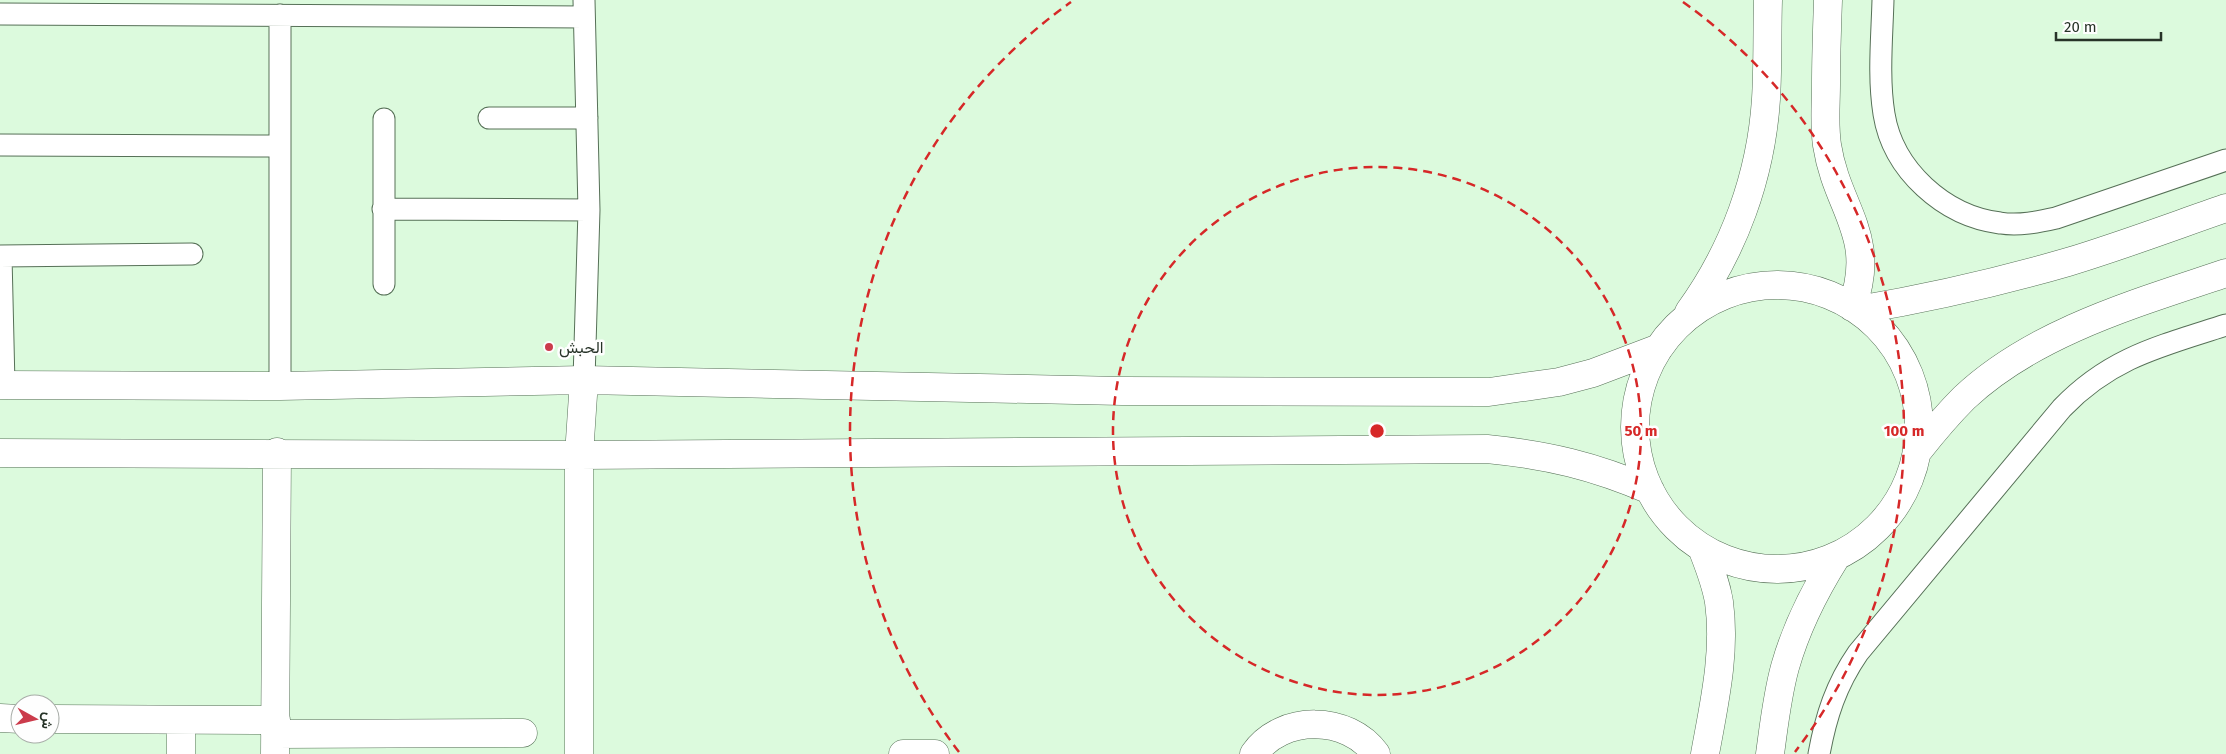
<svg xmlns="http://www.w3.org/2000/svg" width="2226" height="754" font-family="'Fira Sans',Vazirmatn,sans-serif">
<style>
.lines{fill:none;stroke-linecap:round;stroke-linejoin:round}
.lane-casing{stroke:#567057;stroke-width:23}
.street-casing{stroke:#567057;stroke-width:29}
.lane{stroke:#fff;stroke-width:21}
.street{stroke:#fff;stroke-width:28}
.ring{fill:none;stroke:#d62828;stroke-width:2.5;stroke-dasharray:9 6}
.poi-dot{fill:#cb3b4b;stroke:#fefefe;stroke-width:2}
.labels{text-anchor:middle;stroke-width:5;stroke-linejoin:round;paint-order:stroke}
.poi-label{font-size:16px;fill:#273328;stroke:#fefefe;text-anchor:start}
.centre{fill:#d62828;stroke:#fefefe;stroke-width:2.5}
.ring-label{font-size:15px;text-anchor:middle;font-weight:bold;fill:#d62828;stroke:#fefefe;stroke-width:5;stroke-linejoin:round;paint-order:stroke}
</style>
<rect width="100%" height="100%" fill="#dcfadd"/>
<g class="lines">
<defs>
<path id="lane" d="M584 0 589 210 584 380
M1883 0C1882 37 1878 77 1884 114 1893 170 1944 216 2000 223 2019 226 2038 222 2056 218L2226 160
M0 14 584 17
M489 118H587
M0 145 280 146
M383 209 589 210
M0 256 192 254
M1 256 4 385
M384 284V119
M280 386V15
M1819 754C1826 716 1836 685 1858 653L2062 408C2111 357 2161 346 2226 325"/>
<path id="street" d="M1828 0C1827 28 1826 56 1826 84 1826 104 1824 125 1827 145 1837 210 1878 235 1852 307
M1635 427a142 142 0 1 1 284 0a142 142 0 1 1-284 0Z
M1858 310C1929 298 1999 282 2068 262 2121 246 2174 226 2226 208
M1689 312C1734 250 1761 176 1766 99 1768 66 1767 33 1768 0
M0 385 280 386 584 380 1122 391 1489 392 1559 382 1593 373 1659 348
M1917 452C1932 433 1947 415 1964 398 2034 332 2137 303 2226 273
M0 453 579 455 1487 449C1548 455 1594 466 1650 490
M1702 548C1709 566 1716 583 1719 602 1726 653 1714 704 1705 754
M0 718 20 719
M50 719 276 720
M275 734 523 733
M181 754V720
M275 754 277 452
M579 754V455L584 380
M903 754H935
M1254 754C1282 714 1348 715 1376 754
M1770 754C1774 725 1777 696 1785 667 1796 628 1814 592 1836 557"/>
</defs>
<!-- lane casing -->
<use href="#lane" class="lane-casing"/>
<!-- street casing -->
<use href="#street" class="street-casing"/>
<!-- lane -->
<use href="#lane" class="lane"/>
<!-- street -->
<use href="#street" class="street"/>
</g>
<!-- distance rings -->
<g class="ring">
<circle cx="1377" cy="431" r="264"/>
<path d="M959 752A527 527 0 0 1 1071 2M1683 2A527 527 0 0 1 1795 752"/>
</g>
<!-- markers -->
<circle class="poi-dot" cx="549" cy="347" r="5"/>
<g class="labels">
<!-- poi labels -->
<g class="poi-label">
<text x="559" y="353">الحبش</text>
</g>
</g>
<circle cx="1377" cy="431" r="8" class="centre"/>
<g class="ring-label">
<text x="1641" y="436">50 m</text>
<text x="1904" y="436">100 m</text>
</g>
<!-- north arrow -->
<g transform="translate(35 719) rotate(98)"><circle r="24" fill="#fefefe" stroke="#a8ada8"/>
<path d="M0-4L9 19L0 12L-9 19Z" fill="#cb3b4b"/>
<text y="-8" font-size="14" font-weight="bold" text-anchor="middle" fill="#273328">ش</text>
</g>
<!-- scale -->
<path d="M2056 32v8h105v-8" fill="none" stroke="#273328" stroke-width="2.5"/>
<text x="2064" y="32" font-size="15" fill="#273328" stroke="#fefefe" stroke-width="4" paint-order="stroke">20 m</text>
</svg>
